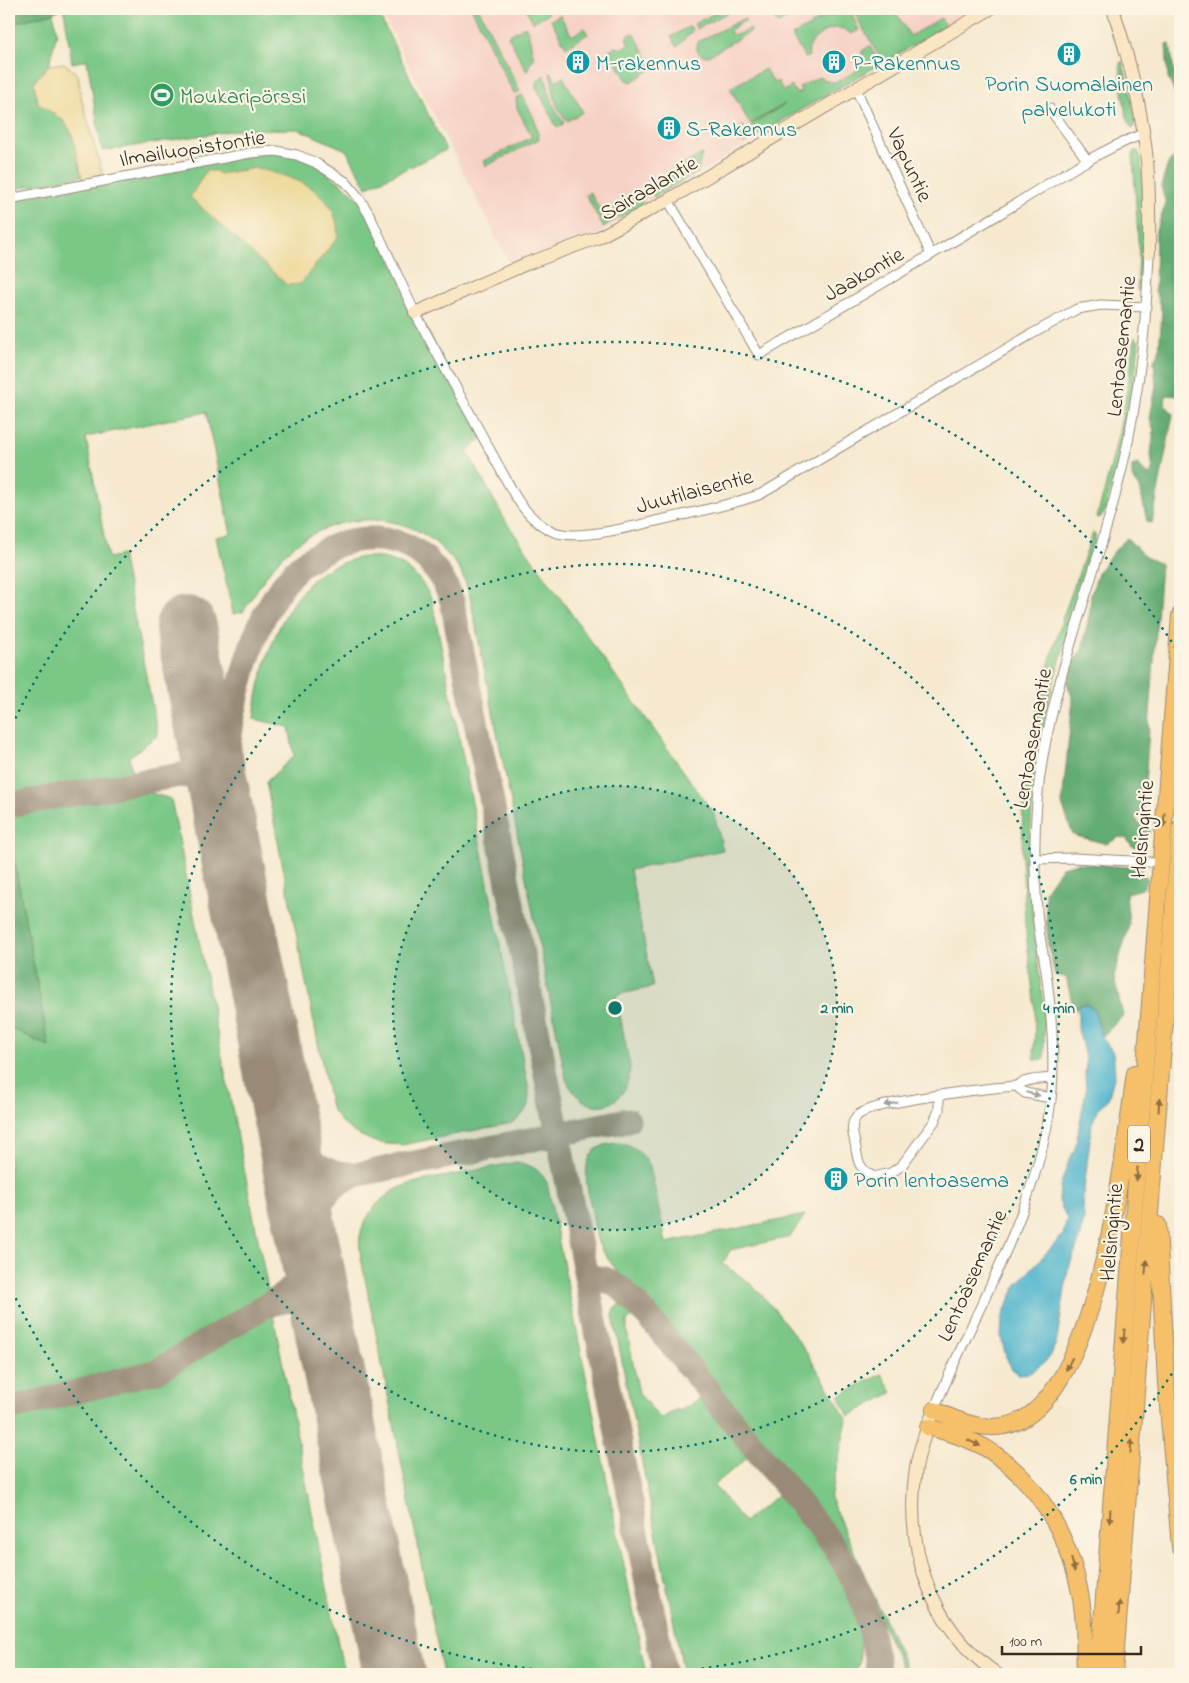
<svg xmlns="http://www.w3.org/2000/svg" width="1189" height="1683" font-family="'Indie Flower',sans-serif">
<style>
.built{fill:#f6d1c5}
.green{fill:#7ac786;stroke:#5a7852}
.forest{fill:#63ac73;stroke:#4f6b48}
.sand{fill:#eeda9e;stroke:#94825e}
.water{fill:#4db4cc;stroke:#446f75}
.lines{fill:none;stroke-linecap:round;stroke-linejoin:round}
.taxiway{stroke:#988a77;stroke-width:25}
.runway{stroke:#988a77;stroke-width:62}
.street-casing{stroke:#988a77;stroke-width:11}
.secondary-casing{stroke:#988a77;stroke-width:14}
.highway-casing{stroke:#988a77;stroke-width:18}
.street{stroke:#fff;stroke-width:9}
.secondary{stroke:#fbe6c4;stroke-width:12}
.highway{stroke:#f6c06b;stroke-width:16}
.oneway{fill:#8f6e41}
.oneway2{fill:#a79f9a}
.ring{fill:none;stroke:#0f766e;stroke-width:2.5;stroke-dasharray:2.5 5}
.labels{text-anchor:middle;stroke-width:4.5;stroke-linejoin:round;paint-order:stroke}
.shield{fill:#fcf5e5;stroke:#75675a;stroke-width:1}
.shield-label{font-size:21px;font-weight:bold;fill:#3b2a1e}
.culture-label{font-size:22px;fill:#0d838f;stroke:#fcf5e5;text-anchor:start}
.leisure-label{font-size:22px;fill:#27864d;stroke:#fcf5e5;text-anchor:start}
.street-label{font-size:22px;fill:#3b2a1e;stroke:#fcf5e5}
.centre{fill:#0f766e;stroke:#fcf5e5;stroke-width:2.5}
.ring-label{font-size:15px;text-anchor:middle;font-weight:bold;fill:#0f766e;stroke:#fcf5e5;stroke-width:4.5;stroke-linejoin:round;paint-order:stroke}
</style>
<rect width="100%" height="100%" fill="#fcf5e5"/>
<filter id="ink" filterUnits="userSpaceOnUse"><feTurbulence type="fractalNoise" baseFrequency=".02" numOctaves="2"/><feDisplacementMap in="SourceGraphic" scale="10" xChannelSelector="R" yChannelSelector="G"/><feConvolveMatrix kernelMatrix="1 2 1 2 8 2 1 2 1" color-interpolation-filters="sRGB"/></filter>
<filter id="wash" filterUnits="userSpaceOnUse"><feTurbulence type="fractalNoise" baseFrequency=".0096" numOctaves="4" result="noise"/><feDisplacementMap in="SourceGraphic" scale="20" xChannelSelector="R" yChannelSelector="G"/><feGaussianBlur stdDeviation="1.12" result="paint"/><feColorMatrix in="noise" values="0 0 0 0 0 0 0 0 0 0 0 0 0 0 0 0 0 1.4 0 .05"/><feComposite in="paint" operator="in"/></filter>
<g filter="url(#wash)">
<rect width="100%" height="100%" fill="#f6e9d0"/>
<!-- built -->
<path class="built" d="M380 9H973L591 238 512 268Z"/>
<!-- green -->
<path class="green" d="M64 9H376L446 150 367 187 346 150 298 129 236 130 102 151 87 60 72 63Z
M472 9H479L520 91 514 94Z
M526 9H544L549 13 533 22Z
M723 9H734L697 29 694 24Z
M769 9H805L778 24Z
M838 9H853L852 15 859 30 851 34C847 31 845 29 840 28 827 26 805 42 809 56L805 58 792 36Z
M858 9H894L910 36 941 18 945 26 883 63 856 16Z
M53 13 57 32 49 65 34 82 38 103 64 121 72 134 82 176 9 190V24Z
M560 15 572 36 584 28 588 34 566 47 551 20Z
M743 19 746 20 731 29 730 33C737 37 743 32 749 29L752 30 750 32 708 56C699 56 693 49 699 41Z
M525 26 528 31 534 59 530 63 527 72 508 36Z
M690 26 693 30 677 47 671 37Z
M634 33 649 61 650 70 631 82 626 79 609 50 615 47 617 48 619 47 621 49 629 45 626 37Z
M870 46 880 64 759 134 755 133 751 125 785 104 750 124 730 88 765 69 774 83 778 81 783 91 792 86 796 94 801 91 799 87 819 77 830 82H836L855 72 861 65 862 51Z
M1121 62H1123L1136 121 1133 129C1124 122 1121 77 1120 64Z
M551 72 556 81 563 77 583 112 567 121C551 102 556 95 550 73Z
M544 75C548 83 548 90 551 98 554 108 558 115 564 123L557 128 535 84Z
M522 95 534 118 539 139 486 166 484 161 532 137 517 108 516 98Z
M743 126 751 139 745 143 723 138Z
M1136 150 1139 152 1141 159C1142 185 1151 273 1140 291L1137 290 1139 256 1133 154Z
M276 151 314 162 359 198 483 438 467 451 506 522 714 814 723 850 630 870 653 987 616 995 630 1066C630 1109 585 1122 566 1079L470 597C467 586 463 575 457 565 451 557 443 550 436 543 394 508 333 515 291 548 271 565 257 590 243 612L233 614 216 537 231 534 206 412 86 437 108 558 122 555 158 735 129 757 135 788 171 799 344 1674H9V1027L49 1047 9 833V200Z
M702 154 697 173 654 197 650 192 648 185Z
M590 192 601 212 606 214 636 197 641 199 643 204 603 227 586 195Z
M1135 337 1139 341C1134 400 1120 457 1104 514L1099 518 1097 517C1114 458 1128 398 1135 337Z
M1093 533 1095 534V543L1049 697 1033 787 1029 858 1033 923 1044 1012V1059L1035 1060 1034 1059 1035 1010 1025 925 1022 855 1023 812 1034 726 1042 687 1062 620Z
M362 557C397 556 417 569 432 600L529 1091C530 1106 525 1115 512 1123L402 1145 387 1144 375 1142 355 1133 341 1122 331 1108 266 782 294 756 289 727 254 719C258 671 281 604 319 574 332 565 347 561 362 557Z
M620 1143C635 1147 642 1153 650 1166L666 1243 805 1215 790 1237 730 1250 723 1264C733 1272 745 1278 754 1287 791 1324 822 1375 847 1420L830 1498 909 1674H905L853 1559 840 1538 707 1374C679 1328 633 1297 603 1252 595 1241 595 1225 592 1212 586 1183 575 1143 620 1143Z
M517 1162C531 1165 541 1170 547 1183L646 1674H443L362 1263C360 1254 359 1245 360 1236 364 1217 380 1197 397 1189 410 1182 427 1180 442 1177 467 1172 492 1167 517 1162Z
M623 1304 627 1305 635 1315 627 1321V1331L639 1394 661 1419 677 1409 680 1411 699 1399 748 1457 714 1485 744 1522 778 1495C815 1539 856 1581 860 1641 860 1653 861 1664 854 1674H684L613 1316C613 1309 616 1305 623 1304Z
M882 1374 892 1393 849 1416 839 1396Z"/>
<!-- forest -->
<path class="forest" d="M9 9H60L53 13 9 24Z
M1166 44H1170L1174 72 1180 77V106L1168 77Z
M1180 151V396L1166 395 1165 404 1173 414 1152 523 1147 521 1140 489 1132 476V466L1138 464 1143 471 1150 475 1153 472 1151 454 1154 431 1150 418 1156 386 1154 361 1159 352 1162 312 1155 290 1156 230 1166 204 1161 186 1168 164Z
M1127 538 1145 557 1161 564 1143 811 1135 817 1140 825 1150 830 1140 848 1132 846 1126 838 1119 837 1107 844 1073 835 1062 804 1073 699 1067 683 1075 660 1082 650 1090 611 1091 594 1099 571 1116 549Z
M9 833 49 1047 9 1027Z
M1078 863 1139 868 1148 881 1142 889 1126 893 1129 925 1114 977 1123 1016 1102 1037 1094 1009 1085 1004 1078 1005 1074 1011 1066 977 1055 975 1048 945 1045 891 1062 867Z"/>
<!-- sand -->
<path class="sand" d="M64 63 78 75 81 97 104 180 84 184 72 134 64 121 38 103 34 82 49 65Z
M256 168C286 176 320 183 334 214 337 220 337 230 338 237L300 284 287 285 190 197 206 171H216L220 174Z"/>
<!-- water -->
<path class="water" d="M1085 1004 1094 1009 1102 1037 1113 1052 1115 1074 1108 1100 1100 1106 1092 1123 1083 1197 1084 1219 1078 1244 1068 1270 1057 1340 1051 1355 1044 1363 1030 1373 1019 1374 1012 1369 1006 1357 1001 1337 1002 1319 1006 1308 1017 1284 1063 1235 1067 1219 1059 1201 1060 1187 1068 1163 1075 1149 1086 1090 1085 1075 1086 1061 1078 1029V1005Z"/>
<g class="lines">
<!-- taxiway -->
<path class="taxiway" d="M9 805 180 775C203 777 212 788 222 808
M225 825C225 807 225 790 226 772 230 709 252 608 301 565 310 558 320 553 330 548 348 540 367 537 386 540 419 544 442 571 452 601L665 1674
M282 1112C293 1152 317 1176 360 1174
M586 1276 605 1279 622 1289 653 1322 833 1545C855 1579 866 1604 873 1643 875 1653 878 1664 878 1674
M269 1305C299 1293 313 1305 326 1332
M9 1409 157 1371 283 1295C292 1287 305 1278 309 1266 311 1257 309 1245 310 1235 312 1206 332 1181 360 1174L628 1120"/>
<!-- runway -->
<path class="runway" d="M186 627 394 1674"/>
</g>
</g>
<g filter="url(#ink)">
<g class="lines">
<defs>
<path id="street" d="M856 89 931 255
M1049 108 1088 161
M9 199 250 153 276 151 297 155 314 162 346 182 359 198 369 214 415 313 514 494C523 509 536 524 552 531 577 543 641 524 669 518 700 511 731 505 761 494L1030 335 1077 309 1101 305 1147 307
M668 200 759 355C837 310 914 265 991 219 1038 191 1092 153 1143 134
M1035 859 1074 858 1150 862
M1016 1086 1025 1093 1051 1098
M939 1095V1110L934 1122 902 1165 891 1173 874 1177C857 1168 858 1160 855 1143 853 1134 850 1125 856 1117 868 1101 991 1088 1016 1086 1026 1079 1040 1079 1052 1078
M934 1410C976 1306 1042 1203 1052 1090 1055 1051 1051 1010 1046 971 1043 951 1038 931 1037 911 1033 860 1034 807 1043 756 1059 667 1092 583 1115 496 1137 416 1146 335 1149 253"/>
<path id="secondary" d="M1113 9C1129 58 1142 109 1147 161 1150 192 1149 222 1149 253
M415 313 526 264 597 238 668 200 990 9
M934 1410C927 1428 919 1449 916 1468 904 1547 930 1627 997 1674"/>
<path id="highway" d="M1158 1225 1166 1383 1180 1547
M934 1410C956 1420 979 1430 1004 1426 1098 1410 1124 1151 1135 1073
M928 1427C949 1433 973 1439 992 1452 1048 1490 1080 1558 1084 1625 1085 1641 1084 1658 1085 1674
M1098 1674 1180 615
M1114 1674 1180 828"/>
</defs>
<!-- street casing -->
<use href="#street" class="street-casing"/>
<!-- secondary casing -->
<use href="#secondary" class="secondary-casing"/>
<!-- highway casing -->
<use href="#highway" class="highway-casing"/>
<!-- street -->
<use href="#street" class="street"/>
<!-- secondary -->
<use href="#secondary" class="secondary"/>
<!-- highway -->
<use href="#highway" class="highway"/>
</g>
<!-- one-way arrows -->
<defs><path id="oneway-solid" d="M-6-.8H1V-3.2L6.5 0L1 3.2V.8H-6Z" transform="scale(1.25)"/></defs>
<g class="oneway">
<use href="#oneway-solid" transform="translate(1164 820) rotate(94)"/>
<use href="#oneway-solid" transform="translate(1159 1105) rotate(-86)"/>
<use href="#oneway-solid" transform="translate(1137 1174) rotate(95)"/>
<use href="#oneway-solid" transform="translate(1146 1267) rotate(-85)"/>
<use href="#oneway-solid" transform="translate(1124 1336) rotate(95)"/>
<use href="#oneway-solid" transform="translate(1069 1364) rotate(117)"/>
<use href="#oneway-solid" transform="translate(974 1443) rotate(25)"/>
<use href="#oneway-solid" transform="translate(1131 1446) rotate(-85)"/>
<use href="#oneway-solid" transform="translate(1110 1516) rotate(94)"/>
<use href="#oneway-solid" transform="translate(1073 1565) rotate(76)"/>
<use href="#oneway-solid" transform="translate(1119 1608) rotate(-86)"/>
</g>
<g class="oneway2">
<use href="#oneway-solid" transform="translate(1033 1094) rotate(14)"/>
<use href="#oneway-solid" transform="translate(891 1104) rotate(169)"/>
</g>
</g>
<!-- distance rings -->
<circle cx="615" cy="1008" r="222" fill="#0f766e" fill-opacity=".12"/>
<g class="ring">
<circle cx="615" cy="1008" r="222"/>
<circle cx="615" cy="1008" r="444"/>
<path d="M1180 1361A666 666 0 0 1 9 1284M9 732A666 666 0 0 1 1180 655"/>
</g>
<!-- icons -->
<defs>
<symbol id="building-disc" viewBox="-11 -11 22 22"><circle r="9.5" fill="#0f9aa8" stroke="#fcf5e5"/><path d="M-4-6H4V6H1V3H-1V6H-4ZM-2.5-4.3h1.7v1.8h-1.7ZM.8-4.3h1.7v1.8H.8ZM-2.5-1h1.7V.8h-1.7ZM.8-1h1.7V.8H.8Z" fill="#fff"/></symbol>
<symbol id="stadium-disc" viewBox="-11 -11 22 22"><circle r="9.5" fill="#2e9e5b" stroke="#fcf5e5"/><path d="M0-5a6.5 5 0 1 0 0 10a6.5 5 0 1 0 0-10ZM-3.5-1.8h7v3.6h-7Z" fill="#fff"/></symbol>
</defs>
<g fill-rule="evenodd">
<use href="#building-disc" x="1055" y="40" width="28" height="28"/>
<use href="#building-disc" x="564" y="48" width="28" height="28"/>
<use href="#building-disc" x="820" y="48" width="28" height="28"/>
<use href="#stadium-disc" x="148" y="81" width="28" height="28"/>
<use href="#building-disc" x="655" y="114" width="28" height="28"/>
<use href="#building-disc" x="822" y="1165" width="28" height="28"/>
</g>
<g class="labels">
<!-- shield labels -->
<rect class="shield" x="1128" y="1125.5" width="22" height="37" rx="4"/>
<g class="shield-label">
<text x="1139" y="1151">2</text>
</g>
<!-- culture labels -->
<g class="culture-label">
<text x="596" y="70">M-rakennus</text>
<text x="852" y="70">P-Rakennus</text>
<text x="1069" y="91" text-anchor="middle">Porin Suomalainen<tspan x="1069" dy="25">palvelukoti</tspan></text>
<text x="686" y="136">S-Rakennus</text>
<text x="854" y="1187">Porin lentoasema</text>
</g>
<!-- leisure labels -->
<g class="leisure-label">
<text x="180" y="103">Moukaripörssi</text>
</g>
<!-- street labels -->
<g class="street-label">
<text transform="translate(192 147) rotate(-9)" y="8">Ilmailuopistontie</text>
<text transform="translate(911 164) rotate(65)" y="8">Vapuntie</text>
<text transform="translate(648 187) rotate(-30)" y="8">Sairaalantie</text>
<text transform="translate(863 273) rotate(-30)" y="8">Jaakontie</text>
<text transform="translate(1120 346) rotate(-84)" y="8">Lentoasemantie</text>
<text transform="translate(694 490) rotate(-15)" y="8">Juutilaisentie</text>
<text transform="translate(1031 738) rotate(-80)" y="8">Lentoasemantie</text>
<text transform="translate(1141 829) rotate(-85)" y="8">Helsingintie</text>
<text transform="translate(1110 1232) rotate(-85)" y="8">Helsingintie</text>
<text transform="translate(971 1275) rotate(-66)" y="8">Lentoasemantie</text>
</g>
</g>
<circle cx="615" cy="1008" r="8" class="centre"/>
<g class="ring-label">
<text x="837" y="1013">2 min</text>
<text x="1059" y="1013">4 min</text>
<text x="1086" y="1484">6 min</text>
</g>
<!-- margin -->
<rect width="1189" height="1683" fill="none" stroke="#fcf5e5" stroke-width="30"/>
<!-- scale -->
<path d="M1002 1646v8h139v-8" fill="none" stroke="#3b2a1e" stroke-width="2.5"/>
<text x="1009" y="1646" font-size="15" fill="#3b2a1e" stroke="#fcf5e5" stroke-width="4" paint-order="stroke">100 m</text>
</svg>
